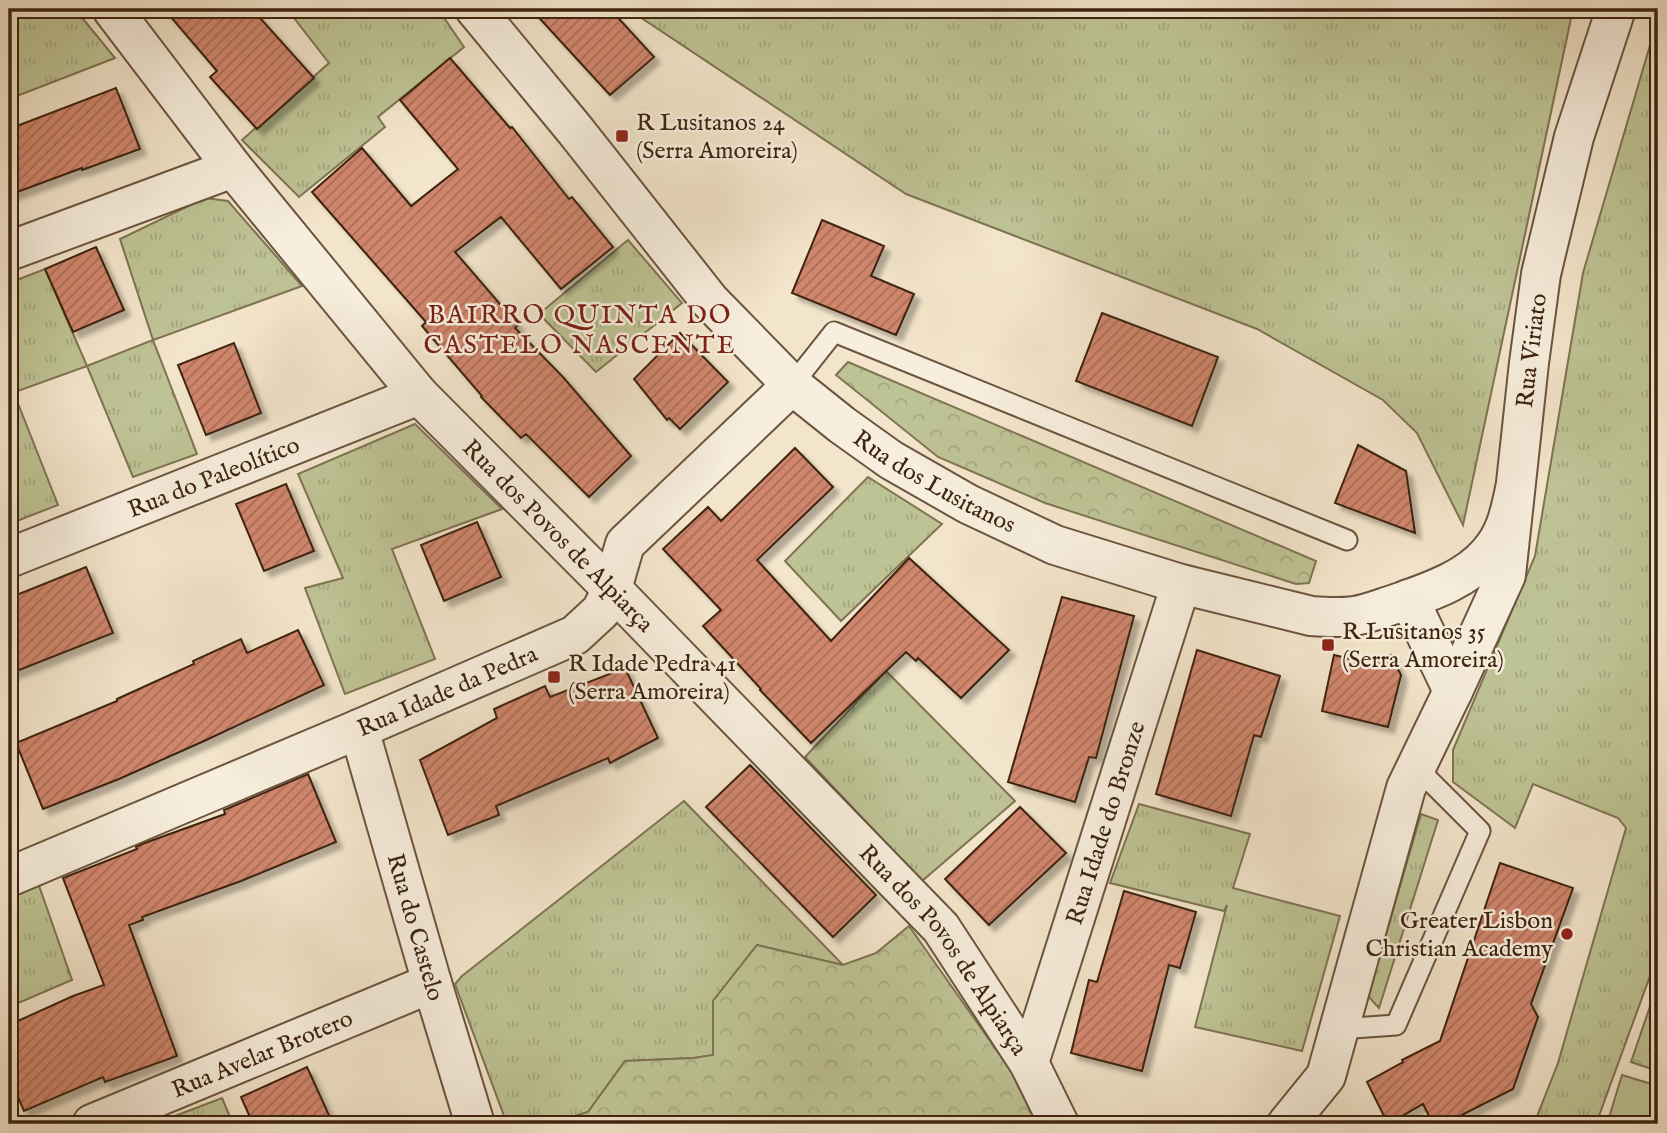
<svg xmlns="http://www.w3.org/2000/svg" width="1667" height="1133" font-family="'IM FELL English',serif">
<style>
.grass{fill:url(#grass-tufts);stroke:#7e7452;stroke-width:2}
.forest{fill:url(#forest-crowns);stroke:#7e7452;stroke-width:2}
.garden{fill:#bec395;stroke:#7e7452;stroke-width:2}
.building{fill:url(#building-hatch);stroke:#3e2410;stroke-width:2;filter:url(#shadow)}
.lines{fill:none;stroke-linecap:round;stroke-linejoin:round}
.service-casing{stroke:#6b543f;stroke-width:23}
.minor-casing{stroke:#6b543f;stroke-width:42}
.service{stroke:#f7eedd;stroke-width:19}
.minor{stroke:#f7eedd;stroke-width:38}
.poi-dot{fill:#8f2418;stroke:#f7eedd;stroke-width:2.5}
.labels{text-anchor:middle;stroke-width:5;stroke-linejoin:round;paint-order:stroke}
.poi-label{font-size:24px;fill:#3e2410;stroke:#f7eedd;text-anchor:start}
.street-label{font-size:24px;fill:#3e2410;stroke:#f7eedd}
.neighbourhood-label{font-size:26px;letter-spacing:2px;fill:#7a1f14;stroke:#f7eedd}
</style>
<defs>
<pattern id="grass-tufts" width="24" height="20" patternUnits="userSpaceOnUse" patternTransform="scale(1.75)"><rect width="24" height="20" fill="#bec395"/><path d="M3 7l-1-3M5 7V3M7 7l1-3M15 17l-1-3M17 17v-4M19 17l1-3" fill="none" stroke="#a4a77f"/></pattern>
<pattern id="forest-crowns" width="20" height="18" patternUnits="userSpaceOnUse" patternTransform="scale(1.75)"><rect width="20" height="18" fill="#bec395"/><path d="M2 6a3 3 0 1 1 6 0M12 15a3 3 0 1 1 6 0" fill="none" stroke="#a4a77f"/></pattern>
<pattern id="building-hatch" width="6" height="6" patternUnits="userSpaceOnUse" patternTransform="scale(1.75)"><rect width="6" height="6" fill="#d0866d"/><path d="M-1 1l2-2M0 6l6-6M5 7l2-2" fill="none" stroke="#aa6d58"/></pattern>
<filter id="shadow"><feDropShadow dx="6" dy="6" stdDeviation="2" flood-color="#0004"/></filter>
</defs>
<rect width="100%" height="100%" fill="#f3e5cb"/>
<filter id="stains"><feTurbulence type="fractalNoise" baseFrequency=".00286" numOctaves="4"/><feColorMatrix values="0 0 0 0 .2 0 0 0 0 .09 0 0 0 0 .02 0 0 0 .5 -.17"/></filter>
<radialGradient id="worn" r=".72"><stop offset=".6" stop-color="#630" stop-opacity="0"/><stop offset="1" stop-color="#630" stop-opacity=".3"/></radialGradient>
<!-- grass -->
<path class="grass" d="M9 9H75L115 58 9 99Z
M287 9H438L464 47 378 117 385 127 299 197 242 140 329 63Z
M628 9H1573L1463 525 1417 433 1383 400 1257 329 906 194Z
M1658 18V954L1596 1124H1534L1558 1063 1626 828 1618 818 1533 784 1515 828 1453 782V750L1535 556 1583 273Z
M205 198 228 201 302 286 153 340 197 454 133 477 87 366 15 392 9 377V283L45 269 87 366 153 340 120 239Z
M628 240 682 303 596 372 539 314Z
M19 406 58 505 9 524V410Z
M415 424 502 509 392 549 435 659 345 694 305 588 343 578 298 474Z
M868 477 942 524 841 621 785 561Z
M886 671 1015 801 922 881 805 757Z
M684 801 843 965 757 945 713 1001 714 1055 694 1058 625 1061 588 1112 550 1124H507L455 984 462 976Z
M1139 804 1250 834 1233 888 1340 916 1302 1051 1195 1027 1227 905 1224 911 1110 883Z
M1421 814 1438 820 1379 1008 1368 996Z
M36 877 72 980 9 1007V889Z
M222 1098 233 1124H154Z"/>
<!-- forest -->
<path class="forest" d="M848 362 1316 561 1309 583 1296 584 1045 503 938 457 836 375Z
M909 926 1012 1072 1037 1124H550L588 1112 625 1061 694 1058 713 1055V1001L757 945 843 965 876 953Z
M1658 983V1071L1631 1062Z"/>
<!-- garden -->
<path class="garden" d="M1622 1075 1658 1086V1124H1607Z"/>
<!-- building -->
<path class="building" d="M164 9H252L314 78 257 129 210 77 217 71Z
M531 9H610L654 57 610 95Z
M450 58 510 128 512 127 569 199 572 197 613 247 561 289 501 217 455 252 518 325 515 328 563 377 631 456 589 497 526 434 521 438 481 397 482 396 422 326 426 322 312 192 362 148 411 206 458 169 400 100Z
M116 88 140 149 82 170V168L9 195V129Z
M822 220 884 246 871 276 914 294 896 335 792 293Z
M96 247 124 310 73 332 45 269Z
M1102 313 1218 357 1192 426 1076 381Z
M680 333 728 382 680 429 669 418 667 420 634 379Z
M234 343 261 413 206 435 178 365Z
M1358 445 1406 471 1415 533 1335 503Z
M795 448 833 487 757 560 831 641 909 558 1009 650 961 698 918 658 916 661 906 652 811 743 760 690 761 689 703 626 721 610 663 549 708 507 721 521Z
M286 484 314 551 264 571 236 504Z
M477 522 501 577 444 601 421 545Z
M86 567 113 633 9 674V598Z
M1062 597 1134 616 1096 758 1089 757 1075 802 1008 782Z
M298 630 324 685 204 741 119 779 43 809 16 743 117 701V699L194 664 193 661 241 639 247 653Z
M1197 650 1280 676 1261 737 1254 735 1231 816 1156 794Z
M1334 655 1372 664 1391 655 1401 675 1388 727 1322 711Z
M625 668 658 738 610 763 608 758 496 806 499 815 448 835 420 760 497 718 494 709 545 686 550 697Z
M750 765 876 895 833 937 706 807Z
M308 774 336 842 241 881 142 917 143 920 129 925 177 1056 105 1082 103 1077 24 1111 9 1076V1025L73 996 104 985 63 878 137 849 136 847 142 844 225 814 224 810Z
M1020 807 1066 853 989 925 945 879Z
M1500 863 1573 888 1531 1004 1538 1017 1513 1089 1444 1124H1433L1423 1104 1388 1124 1367 1082 1403 1062 1402 1060 1440 1041Z
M1124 891 1196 912 1180 968 1169 965 1142 1071 1071 1053 1089 980 1097 982Z
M307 1067 333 1124H253L241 1097Z"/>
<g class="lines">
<defs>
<path id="service" d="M792 385 834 332 1347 540
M1339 1029 1396 1025 1480 831 1416 767"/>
<g id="minor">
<path id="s1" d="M112 9 233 168 419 395 612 589 941 928 1029 1063 1059 1124"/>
<path id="s2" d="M475 9 575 130 710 301 792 385 842 425 891 460 968 504 1055 545 1181 584 1311 616C1325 617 1340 618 1354 616 1368 614 1382 608 1395 604 1429 592 1466 580 1489 553 1506 534 1510 512 1515 489"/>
<path d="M9 251 233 168"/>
<path id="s3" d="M9 558 419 395"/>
<path d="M1409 599 1453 691"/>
<path id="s4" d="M359 729 432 983 475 1124"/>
<path id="s5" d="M9 877 359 729 575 635 601 611 612 589 625 544 792 385"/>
<path id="s6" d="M1029 1063 1181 584"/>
<path id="s7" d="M92 1124 432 983"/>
<path id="s8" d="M1287 1124 1326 1076 1406 788 1453 691 1506 575 1529 363 1541 274 1574 137 1616 9"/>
</g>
</defs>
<!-- service casing -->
<use href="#service" class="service-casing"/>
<!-- minor casing -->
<use href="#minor" class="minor-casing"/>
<!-- service -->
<use href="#service" class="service"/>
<!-- minor -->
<use href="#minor" class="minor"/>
</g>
<!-- markers -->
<g class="poi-dot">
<rect x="615" y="129" width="14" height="14" rx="3.5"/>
<rect x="1321" y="638" width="14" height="14" rx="3.5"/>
<rect x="547" y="670" width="14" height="14" rx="3.5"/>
<circle cx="1567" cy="934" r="7"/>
</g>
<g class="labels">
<!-- poi labels -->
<g class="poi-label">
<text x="636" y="130">R Lusitanos 24<tspan x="636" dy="28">(Serra Amoreira)</tspan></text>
<text x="1342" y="639">R Lusitanos 35<tspan x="1342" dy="28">(Serra Amoreira)</tspan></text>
<text x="568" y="671">R Idade Pedra 41<tspan x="568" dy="28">(Serra Amoreira)</tspan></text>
<text x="1553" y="928" text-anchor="end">Greater Lisbon<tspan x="1553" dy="28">Christian Academy</tspan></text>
</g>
<!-- street labels -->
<g class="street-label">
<text dy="8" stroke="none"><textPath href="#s8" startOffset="822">Rua Viriato</textPath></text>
<text dy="8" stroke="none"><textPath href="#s3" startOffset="220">Rua do Paleolítico</textPath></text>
<text dy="8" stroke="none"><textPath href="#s2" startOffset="665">Rua dos Lusitanos</textPath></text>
<text dy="8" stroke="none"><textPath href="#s1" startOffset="691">Rua dos Povos de Alpiarça</textPath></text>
<text dy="8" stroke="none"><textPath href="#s5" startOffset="476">Rua Idade da Pedra</textPath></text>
<text dy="8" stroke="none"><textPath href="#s6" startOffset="252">Rua Idade do Bronze</textPath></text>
<text dy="8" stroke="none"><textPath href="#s4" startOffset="206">Rua do Castelo</textPath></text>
<text dy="8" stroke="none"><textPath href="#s1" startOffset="1258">Rua dos Povos de Alpiarça</textPath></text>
<text dy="8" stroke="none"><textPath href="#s7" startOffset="184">Rua Avelar Brotero</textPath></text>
</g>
<!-- neighbourhood labels -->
<g class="neighbourhood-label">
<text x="580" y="323">BAIRRO QUINTA DO<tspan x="580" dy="30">CASTELO NASCENTE</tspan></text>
</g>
</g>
<!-- margin -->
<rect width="1667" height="1133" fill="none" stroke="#f3e5cb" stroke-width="35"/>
<rect x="10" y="10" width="1646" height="1112" fill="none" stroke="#3e2410" stroke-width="3.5"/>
<rect x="18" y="18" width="1632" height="1098" fill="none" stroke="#3e2410" stroke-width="2"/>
<rect width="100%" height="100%" filter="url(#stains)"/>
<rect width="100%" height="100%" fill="url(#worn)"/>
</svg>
